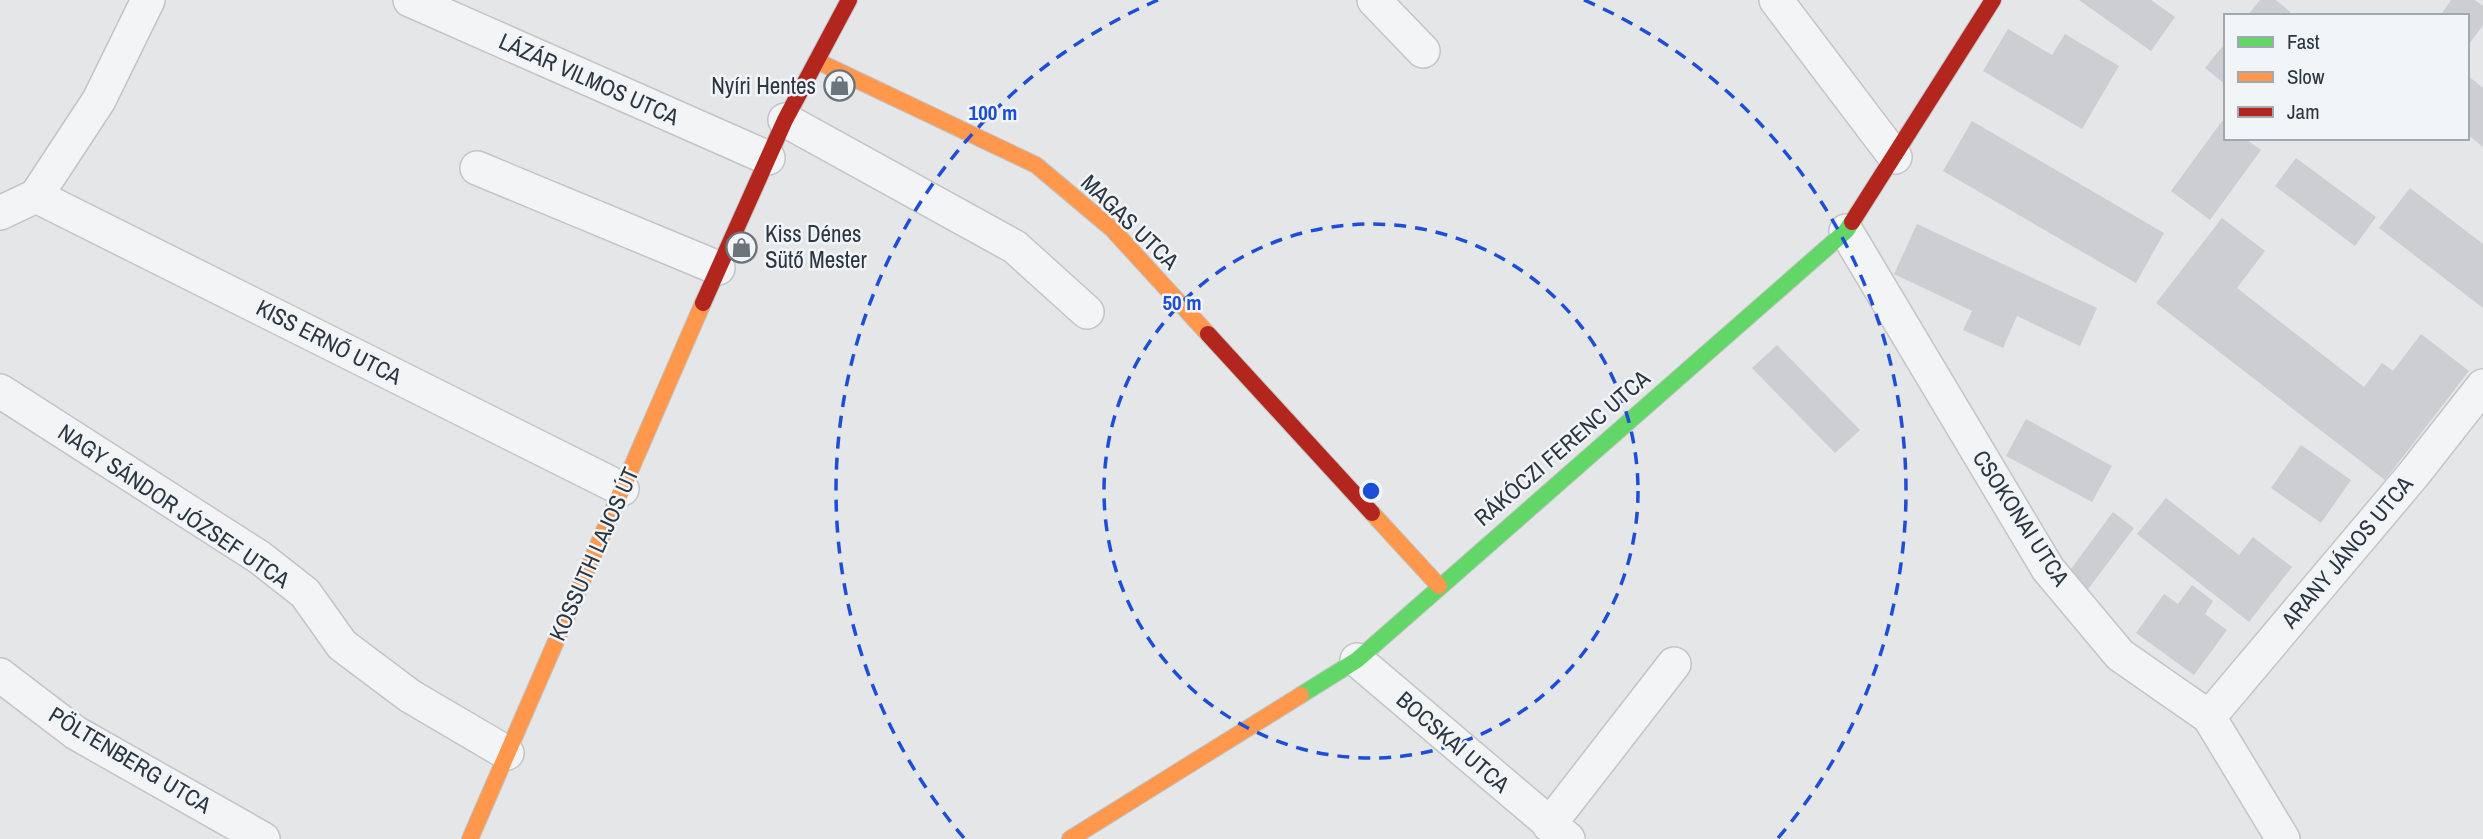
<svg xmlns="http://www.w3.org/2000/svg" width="2483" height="839" font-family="'Archivo Narrow',sans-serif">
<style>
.building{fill:#ccced1}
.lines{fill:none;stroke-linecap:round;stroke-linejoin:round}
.street-casing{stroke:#c2c4c6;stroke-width:36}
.fast-casing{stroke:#c2c4c6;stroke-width:18}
.slow-casing{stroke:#c2c4c6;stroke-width:18}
.jam-casing{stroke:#c2c4c6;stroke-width:18}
.street{stroke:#f3f4f5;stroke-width:33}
.fast{stroke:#63d668;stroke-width:16}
.slow{stroke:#ff974d;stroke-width:16}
.jam{stroke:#b3261e;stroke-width:16}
.ring{fill:none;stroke:#1d4ed8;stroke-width:3.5;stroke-dasharray:12 9}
.labels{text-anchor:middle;stroke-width:5;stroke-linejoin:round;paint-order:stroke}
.street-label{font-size:23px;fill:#2b3641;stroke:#f2f5f7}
.poi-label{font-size:23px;fill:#2b3641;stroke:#f2f5f7;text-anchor:end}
.centre{fill:#1d4ed8;stroke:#f2f5f7;stroke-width:3.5}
.ring-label{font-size:21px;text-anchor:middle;font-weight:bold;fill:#1d4ed8;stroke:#f2f5f7;stroke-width:5;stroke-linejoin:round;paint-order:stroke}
</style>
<rect width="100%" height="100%" fill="#e4e6e8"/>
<!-- building -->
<path class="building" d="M2079 0H2151L2175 17 2151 51Z
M2260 0H2276L2295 16H2247Z
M2451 0H2475L2483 6V25L2467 47V16H2440Z
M2008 29 2052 55 2065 34 2119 66 2082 129 1983 71Z
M2226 42V85L2205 68Z
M2467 75 2483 88V147L2467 134Z
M1972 121 2164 233 2136 283 1943 171Z
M2222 121 2226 124V138H2244L2261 150 2210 220 2171 191Z
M2296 158 2376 217 2355 246 2275 186Z
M2410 188 2483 244V308L2379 228Z
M2222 218 2265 251 2237 288 2364 387 2382 363 2393 371 2421 334 2469 371 2385 480 2156 303Z
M1917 224 2097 308 2080 346 2017 316 2003 348 1963 330 1972 311 1894 274Z
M1777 345 1860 430 1835 453 1752 368Z
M2026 419 2112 466 2092 502 2006 456Z
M2301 445 2351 480 2321 523 2271 488Z
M2166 498 2239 555 2253 537 2292 567 2249 622 2137 534Z
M2113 512 2134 528 2086 592 2065 577Z
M2192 585 2213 601 2205 614 2227 630 2194 675 2136 633 2164 594 2178 604Z"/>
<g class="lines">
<defs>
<path id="street" d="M410 0 768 158
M1374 0 1423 51
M1776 0 1895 157
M785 120 1015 247 1087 312
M477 168 718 268
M36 196 622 489
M0 213 36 196 99 100 148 0
M1846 231 2048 569 2120 655 2209 717 2283 839
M0 391 259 557 305 593 342 645 410 696 507 753
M1357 660 1568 839
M0 675 76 733 263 839
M2209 717 2413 475 2483 386
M1549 825 1674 664"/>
<path id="fast" d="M1301 695 1357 660 1846 231 1852 222"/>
<path id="slow" d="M817 61 1036 165 1112 229 1208 334
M1372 513 1439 586
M470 839 703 303
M1070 839 1301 695"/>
<path id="jam" d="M1852 222 1993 0
M703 303 785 120 849 0
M1208 334 1372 513"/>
</defs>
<!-- street casing -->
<use href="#street" class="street-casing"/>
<!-- fast casing -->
<use href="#fast" class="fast-casing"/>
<!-- slow casing -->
<use href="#slow" class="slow-casing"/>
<!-- jam casing -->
<use href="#jam" class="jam-casing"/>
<!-- street -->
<use href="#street" class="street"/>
<!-- fast -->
<use href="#fast" class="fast"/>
<!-- slow -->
<use href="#slow" class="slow"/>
<!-- jam -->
<use href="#jam" class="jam"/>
</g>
<!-- distance rings -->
<g class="ring">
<circle cx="1371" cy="491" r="267"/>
<path d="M964 838A535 535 0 0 1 1158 0M1584 0A535 535 0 0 1 1778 838"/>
</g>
<!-- icons -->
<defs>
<symbol id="shop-ring" viewBox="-11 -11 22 22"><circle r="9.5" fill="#f2f5f7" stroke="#6c747b" stroke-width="1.5"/><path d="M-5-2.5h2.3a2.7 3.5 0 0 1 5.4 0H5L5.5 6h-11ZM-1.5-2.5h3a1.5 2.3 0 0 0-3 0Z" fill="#6c747b"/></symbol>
</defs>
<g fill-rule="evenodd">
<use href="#shop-ring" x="822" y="68" width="35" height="35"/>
<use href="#shop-ring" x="724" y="230" width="35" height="35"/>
</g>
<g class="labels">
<!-- street labels -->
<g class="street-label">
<text transform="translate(589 79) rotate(24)" y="8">LÁZÁR VILMOS UTCA</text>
<text transform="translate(1130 222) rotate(44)" y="8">MAGAS UTCA</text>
<text transform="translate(329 342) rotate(27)" y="8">KISS ERNŐ UTCA</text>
<text transform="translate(1562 448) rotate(-41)" y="8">RÁKÓCZI FERENC UTCA</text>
<text transform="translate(174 506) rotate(34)" y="8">NAGY SÁNDOR JÓZSEF UTCA</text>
<text transform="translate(2021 518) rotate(57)" y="8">CSOKONAI UTCA</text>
<text transform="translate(2347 552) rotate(-50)" y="8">ARANY JÁNOS UTCA</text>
<text transform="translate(594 554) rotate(-66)" y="8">KOSSUTH LAJOS ÚT</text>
<text transform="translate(1453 742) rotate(41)" y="8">BOCSKAI UTCA</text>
<text transform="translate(130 760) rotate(31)" y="8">PÖLTENBERG UTCA</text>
</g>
<!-- poi labels -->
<g class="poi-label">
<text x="816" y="94">Nyíri Hentes</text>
<text x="765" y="242" text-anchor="start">Kiss Dénes<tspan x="765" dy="26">Sütő Mester</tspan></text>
</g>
</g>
<circle cx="1371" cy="491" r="10" class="centre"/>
<g class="ring-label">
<text x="993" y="120">100 m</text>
<text x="1182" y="310">50 m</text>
</g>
<!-- legend -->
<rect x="2224" y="14" width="245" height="126" fill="#f2f5f7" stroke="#a2a9ae" stroke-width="2"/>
<rect x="2238" y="37" width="35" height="10" fill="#63d668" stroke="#a2a9ae" stroke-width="2"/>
<text x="2287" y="49" font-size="21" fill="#2b3641">Fast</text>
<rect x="2238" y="72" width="35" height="10" fill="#ff974d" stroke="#a2a9ae" stroke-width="2"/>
<text x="2287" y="84" font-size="21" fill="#2b3641">Slow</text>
<rect x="2238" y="107" width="35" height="10" fill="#b3261e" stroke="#a2a9ae" stroke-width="2"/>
<text x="2287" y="119" font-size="21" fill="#2b3641">Jam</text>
</svg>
